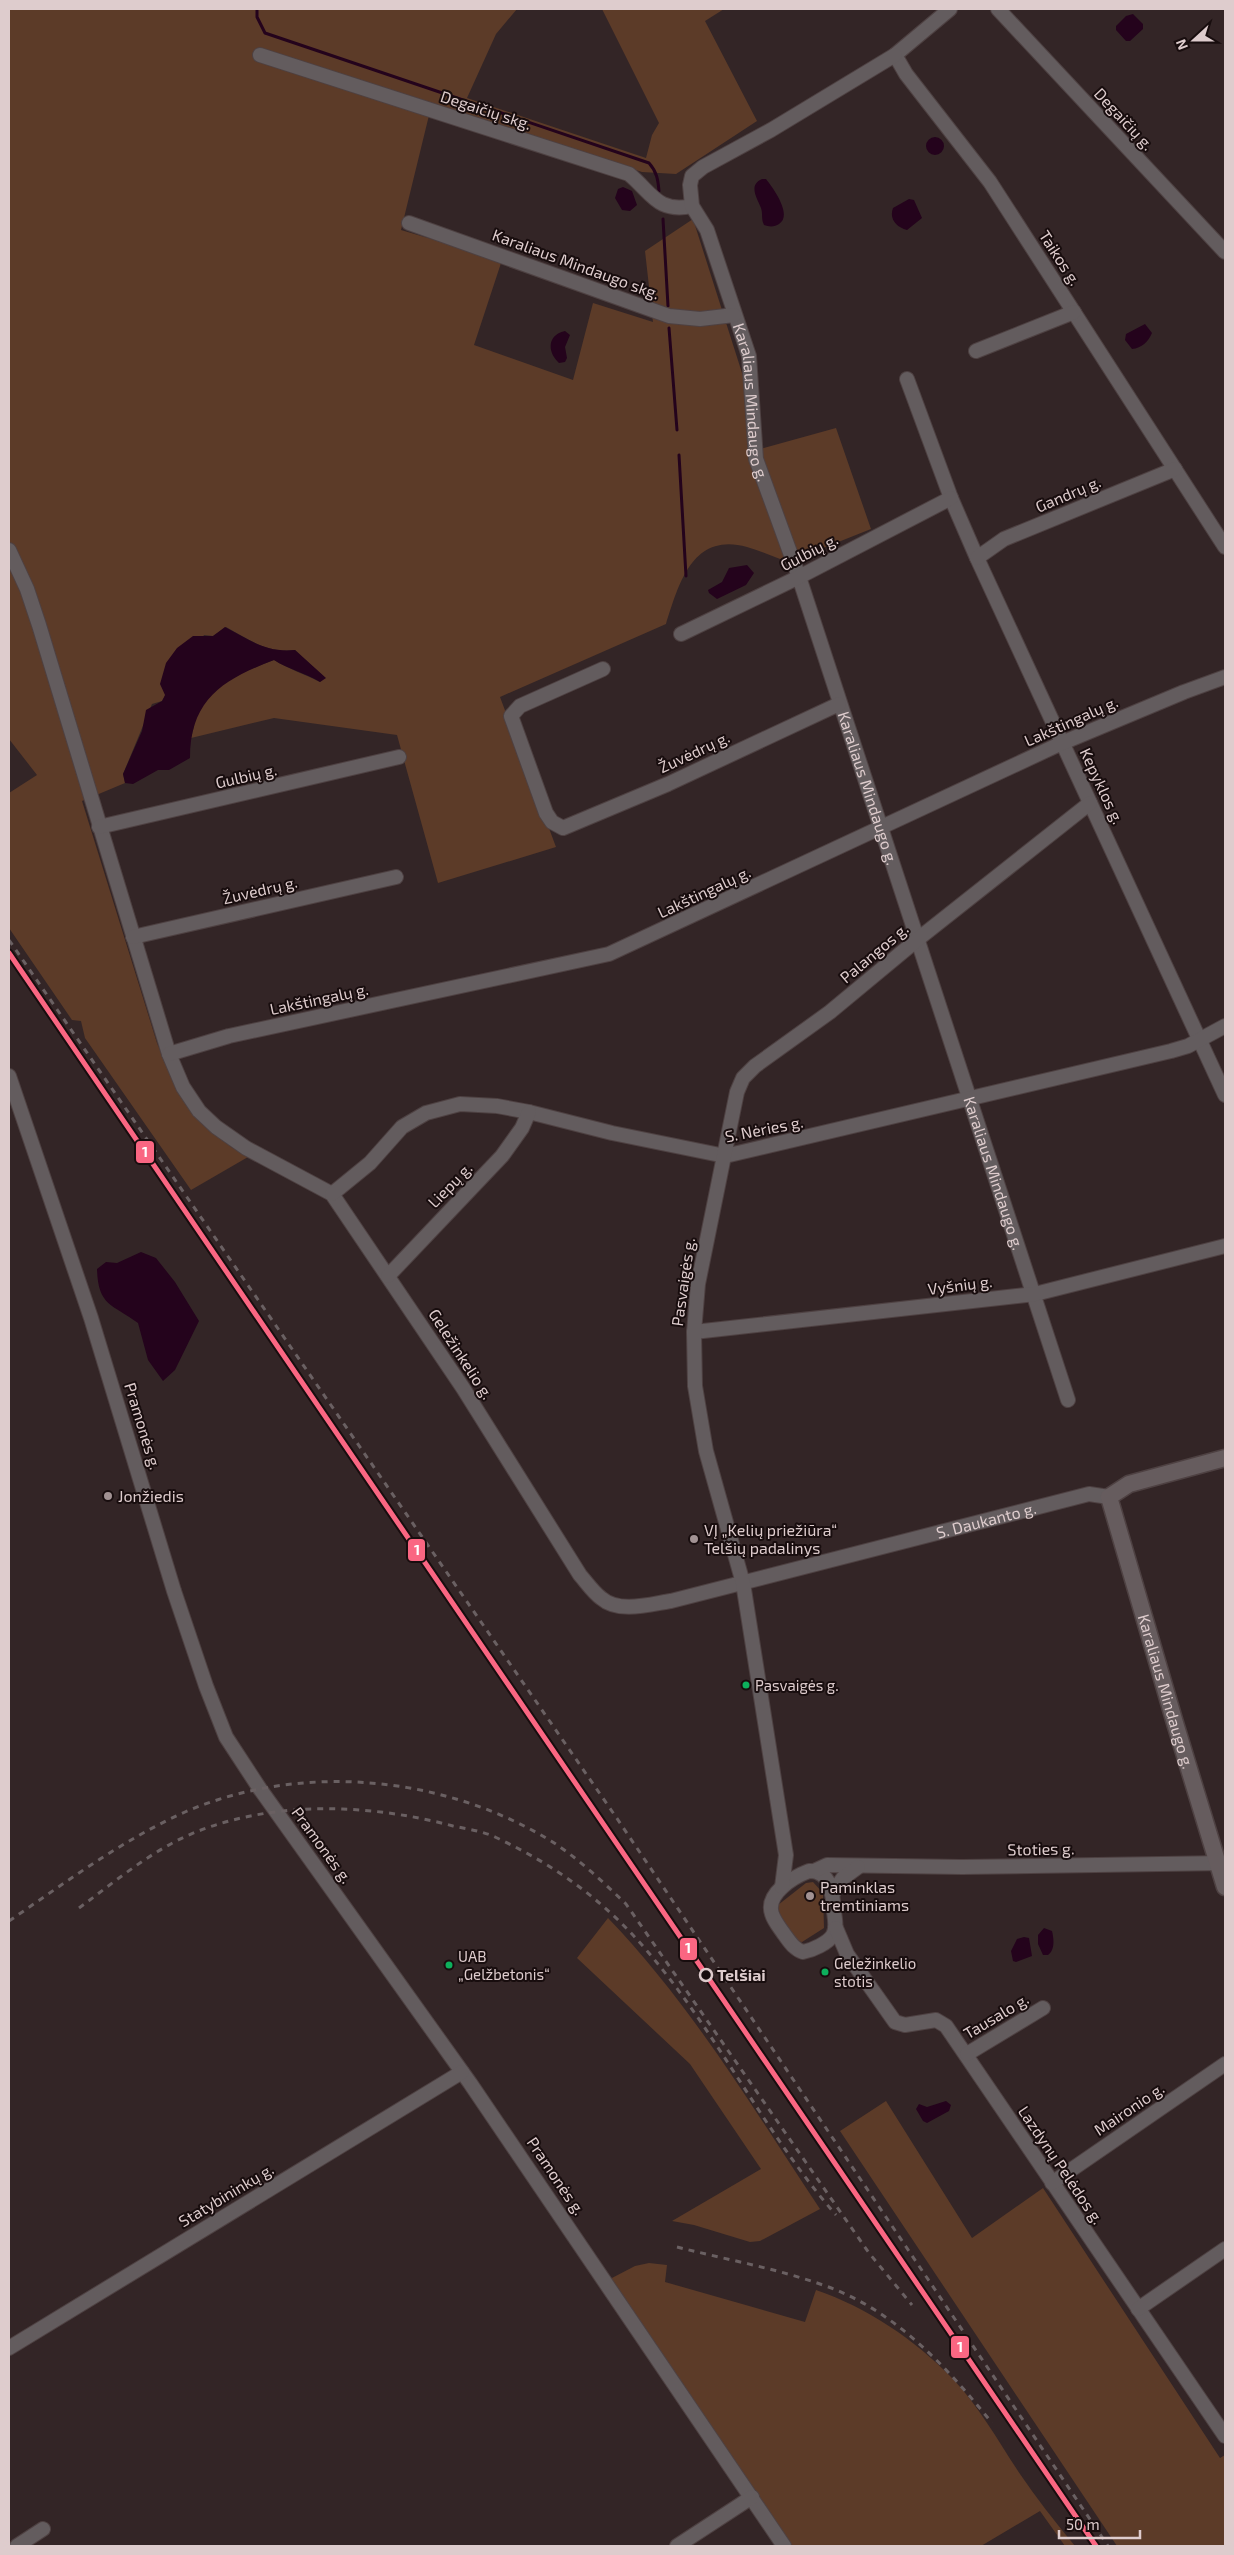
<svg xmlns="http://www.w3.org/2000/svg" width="1234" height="2555" font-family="'Exo 2',sans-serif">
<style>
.green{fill:#5c3b28}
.water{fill:#24031c}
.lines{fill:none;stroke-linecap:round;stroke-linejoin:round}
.stream{stroke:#24031c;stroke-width:3}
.minor-casing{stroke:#4e4142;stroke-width:16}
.major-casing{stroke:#4e4142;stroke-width:19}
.minor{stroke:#635c5e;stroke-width:14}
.major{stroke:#665c5e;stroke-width:16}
.rail{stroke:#6a6062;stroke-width:3;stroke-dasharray:6 6;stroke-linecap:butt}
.rail-1-casing{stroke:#180d0e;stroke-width:9}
.rail-1{stroke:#fa6682;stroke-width:5}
.poi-dot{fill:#a29293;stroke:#180d0e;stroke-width:2}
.bus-dot{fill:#0daf5c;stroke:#180d0e;stroke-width:2}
.stop-dot{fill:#180d0e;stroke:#decccd;stroke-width:2.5}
.labels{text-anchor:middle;stroke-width:4;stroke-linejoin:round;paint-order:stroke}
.bus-label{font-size:15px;fill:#decccd;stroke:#180d0e;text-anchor:start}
.street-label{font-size:16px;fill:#decccd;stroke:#180d0e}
.poi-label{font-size:16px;fill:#decccd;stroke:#180d0e;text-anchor:start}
.stop-label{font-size:16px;font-weight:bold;fill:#decccd;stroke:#180d0e;text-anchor:start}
.line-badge{stroke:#180d0e;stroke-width:2}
.badge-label{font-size:14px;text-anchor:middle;font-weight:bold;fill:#fff}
</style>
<rect width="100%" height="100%" fill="#332526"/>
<!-- green -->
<path class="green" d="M9 9H517L496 34 467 98 646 158 652 135 659 123 602 9H724L705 21 757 121 676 174 642 172 432 103 401 230 502 260 474 345 573 380 593 303 653 322 645 251 693 219 743 376 749 452 836 428 871 529 788 562C774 557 761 551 747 547 692 532 679 584 666 624L500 697 556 847 438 883 397 735 274 718 191 738C194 729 195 717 200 708 214 683 248 670 274 660 288 669 305 674 320 682L325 678 295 650C266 653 250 640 226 627L213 636 204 635 162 701 152 704 123 774 125 783 82 801 157 1043 174 1084 196 1116 231 1147 248 1157 191 1190 85 1038 81 1021 72 1020 9 928V793L37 775 9 739Z
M813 1882 823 1893 824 1928 802 1942 798 1941 780 1916 778 1905 806 1883Z
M608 1918C691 2004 754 2110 820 2209L760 2241 750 2242 694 2225 672 2221 761 2169 690 2064 577 1958Z
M886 2101 972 2238 1043 2188 1220 2458 1225 2455V2546H1117L840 2131Z
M649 2263 667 2265 665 2282 805 2322 816 2290C868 2308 914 2339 952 2378 979 2406 998 2441 1020 2474 1037 2499 1056 2523 1075 2546H1065L1040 2511 981 2546H791L610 2279 635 2266Z"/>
<!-- water -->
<path class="water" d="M1133 14 1143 24V29L1130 41H1126L1116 30V26L1126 16Z
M926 146a9 9 0 1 1 18 0a9 9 0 1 1-18 0Z
M762 179H766C773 188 793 215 779 224 775 227 769 227 764 225 761 219 763 214 761 208 757 198 748 185 762 179Z
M623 187 632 191 637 205 630 211 622 210 615 198 618 189Z
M909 199 914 200 922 218 907 230C896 227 889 219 893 208Z
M1145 324 1152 333C1148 342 1142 348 1132 349L1125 340 1126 334Z
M565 331 570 335 565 347 567 358 565 362 559 363C547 352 547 335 565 331Z
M747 565 754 573 746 585 717 599 709 593 708 590 722 582 729 568Z
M225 627C250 640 266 653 295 650L326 678 320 682C305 673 288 669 274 660 224 679 190 699 190 758L169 770H158L133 784 125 783 123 774 142 731 146 710 162 701 165 695 160 684 166 663 177 648 193 636H213Z
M141 1252 156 1258 175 1282 199 1321 175 1370 163 1381 148 1360 138 1323C112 1304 98 1306 97 1269L106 1262 117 1263Z
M1044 1928 1052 1931C1054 1939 1055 1950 1048 1955H1043L1038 1944V1935Z
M1024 1937 1029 1938 1032 1956 1016 1962 1013 1961 1011 1951 1017 1939Z
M946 2101 951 2105 949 2111 927 2123 923 2121 916 2109 919 2104 927 2107Z"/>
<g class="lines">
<!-- stream -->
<path class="stream" d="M257 9V17L265 33 649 163C657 172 658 180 659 191
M663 219 668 306
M669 328 677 430
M679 455 686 576"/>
<defs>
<g id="minor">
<path d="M950 9 895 55 906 74 990 182 1225 547"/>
<path d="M998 9 1225 252"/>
<path d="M260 55 629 174C652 193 657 213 692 206"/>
<path id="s1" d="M895 55 771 130 703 167 692 176 690 185 692 206 707 230 749 356 756 459 799 577 1068 1400"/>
<path d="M409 223 669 316 700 319 734 315"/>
<path d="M976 351 1074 312"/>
<path d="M907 379 951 498 977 558 1225 1095"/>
<path id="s2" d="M9 550 27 589 39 625 169 1054 183 1087 199 1111 216 1127 246 1148 332 1194 463 1388 580 1575C587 1583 593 1592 601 1598 619 1614 651 1604 671 1601L1089 1494 1109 1497"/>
<path d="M977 558 1004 539 1175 469"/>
<path d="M681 634 799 577 951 498"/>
<path d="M603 669 520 706 511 716 546 813 552 822 563 828 668 784 839 704"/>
<path d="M99 827 399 757"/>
<path d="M133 937 396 877"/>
<path d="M169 1054 229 1036 609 954 1062 743 1184 692 1225 677"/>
<path d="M9 1076 91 1318 174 1591 206 1686 226 1737 260 1789 470 2083 784 2546"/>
<path d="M332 1194 370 1163 402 1127 426 1113 460 1104 497 1106 529 1112 612 1133 725 1156 1171 1051 1188 1046 1225 1026"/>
<path d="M388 1276 502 1156 522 1128 529 1112"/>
<path d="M694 1332 1035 1294 1225 1246"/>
<path d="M809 1871C831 1870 833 1895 834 1912 835 1919 837 1928 833 1935 828 1943 813 1950 803 1952 794 1949 790 1942 784 1934 780 1928 774 1921 772 1914 765 1894 793 1877 809 1871Z"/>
<path d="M814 1871 827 1865 962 1867 1225 1863"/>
<path d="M782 1887 786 1855 743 1583 706 1451 695 1386 694 1332 698 1284 737 1092 743 1078 755 1066 830 1012 918 939 1090 803"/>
<path d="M833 1893 843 1878 858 1867"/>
<path d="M836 1928 847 1954 895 2022 905 2025 936 2020 946 2026 1225 2436"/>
<path d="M967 2054 1043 2008"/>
<path d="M1052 2183 1225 2064"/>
<path d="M1138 2309 1225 2249"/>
<path d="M9 2348 462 2072"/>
<path d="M17 2546 43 2529"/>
<path d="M677 2546 752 2497"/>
</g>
<g id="major">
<path id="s3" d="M1225 1458 1129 1484 1109 1497 1175 1723 1225 1887"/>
</g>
</defs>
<!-- minor casing -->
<use href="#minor" class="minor-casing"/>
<!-- major casing -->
<use href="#major" class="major-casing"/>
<!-- minor -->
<use href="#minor" class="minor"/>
<!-- major -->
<use href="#major" class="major"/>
<!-- rail -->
<path class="rail" d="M9 940 616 1817 1108 2546
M79 1908C116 1881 153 1849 196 1832 276 1800 371 1804 453 1826 467 1829 482 1831 495 1837 555 1865 605 1901 648 1952 718 2034 765 2134 836 2215
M9 1921C65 1883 122 1840 185 1812 301 1762 443 1775 551 1841 578 1858 603 1882 626 1904L869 2253 912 2305
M677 2247C724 2259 774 2268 820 2284 893 2308 945 2365 992 2423"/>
<defs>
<path id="rail-1" d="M9 953 1096 2546"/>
</defs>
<!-- rail-1 casing -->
<use href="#rail-1" class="rail-1-casing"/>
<!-- rail-1 -->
<use href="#rail-1" class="rail-1"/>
</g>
<!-- markers -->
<g class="poi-dot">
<circle cx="108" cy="1496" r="5"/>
<circle cx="694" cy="1539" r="5"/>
<circle cx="810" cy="1896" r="5"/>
</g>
<g class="bus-dot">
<circle cx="746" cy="1685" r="4.5"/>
<circle cx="449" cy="1965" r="4.5"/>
<circle cx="825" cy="1972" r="4.5"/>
</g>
<circle class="stop-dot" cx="706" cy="1975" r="6"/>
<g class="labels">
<!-- bus labels -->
<g class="bus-label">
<text x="755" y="1691">Pasvaigės g.</text>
<text x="458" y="1962">UAB<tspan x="458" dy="18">„Gelžbetonis“</tspan></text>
<text x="834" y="1969">Geležinkelio<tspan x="834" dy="18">stotis</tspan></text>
</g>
<!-- street labels -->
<g class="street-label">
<text transform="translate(486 110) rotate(18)" y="6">Degaičių skg.</text>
<text transform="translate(1124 119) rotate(47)" y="6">Degaičių g.</text>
<text transform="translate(1060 258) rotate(57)" y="6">Taikos g.</text>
<text transform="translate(576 264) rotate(20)" y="6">Karaliaus Mindaugo skg.</text>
<text dy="6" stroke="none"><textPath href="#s1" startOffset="474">Karaliaus Mindaugo g.</textPath></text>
<text transform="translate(1068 494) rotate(-23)" y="6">Gandrų g.</text>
<text transform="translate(809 552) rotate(-27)" y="6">Gulbių g.</text>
<text transform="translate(1071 721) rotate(-24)" y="6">Lakštingalų g.</text>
<text transform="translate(694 752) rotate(-25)" y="6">Žuvėdrų g.</text>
<text transform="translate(246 776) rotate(-13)" y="6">Gulbių g.</text>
<text transform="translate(1102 786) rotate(65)" y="6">Kepyklos g.</text>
<text dy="6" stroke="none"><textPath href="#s1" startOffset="879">Karaliaus Mindaugo g.</textPath></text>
<text transform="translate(260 890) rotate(-13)" y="6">Žuvėdrų g.</text>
<text transform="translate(704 892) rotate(-25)" y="6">Lakštingalų g.</text>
<text transform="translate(874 953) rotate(-40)" y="6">Palangos g.</text>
<text transform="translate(319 999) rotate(-12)" y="6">Lakštingalų g.</text>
<text transform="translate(764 1129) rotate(-11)" y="6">S. Nėries g.</text>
<text dy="6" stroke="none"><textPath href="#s1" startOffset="1284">Karaliaus Mindaugo g.</textPath></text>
<text transform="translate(450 1185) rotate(-46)" y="6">Liepų g.</text>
<text transform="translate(683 1282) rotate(-82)" y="6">Pasvaigės g.</text>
<text transform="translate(960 1285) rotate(-7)" y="6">Vyšnių g.</text>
<text transform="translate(461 1354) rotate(57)" y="6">Geležinkelio g.</text>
<text transform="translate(143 1426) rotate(73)" y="6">Pramonės g.</text>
<text dy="6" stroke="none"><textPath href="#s2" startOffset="1635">S. Daukanto g.</textPath></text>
<text dy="6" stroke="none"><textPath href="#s3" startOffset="326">Karaliaus Mindaugo g.</textPath></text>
<text transform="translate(322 1845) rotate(54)" y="6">Pramonės g.</text>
<text transform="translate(1041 1849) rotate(-1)" y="6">Stoties g.</text>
<text transform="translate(996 2016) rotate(-31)" y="6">Tausalo g.</text>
<text transform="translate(1129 2109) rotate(-34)" y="6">Maironio g.</text>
<text transform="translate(1061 2165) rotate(56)" y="6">Lazdynų Pelėdos g.</text>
<text transform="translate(556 2176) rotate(56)" y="6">Pramonės g.</text>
<text transform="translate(226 2195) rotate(-31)" y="6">Statybininkų g.</text>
</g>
<!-- poi labels -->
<g class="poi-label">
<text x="118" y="1502">Jonžiedis</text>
<text x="704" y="1536">VĮ „Kelių priežiūra“<tspan x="704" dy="18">Telšių padalinys</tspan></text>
<text x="820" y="1893">Paminklas<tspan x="820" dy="18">tremtiniams</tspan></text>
</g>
<!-- stop labels -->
<g class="stop-label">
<text x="717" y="1981">Telšiai</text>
</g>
</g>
<g class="line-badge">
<rect x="135" y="1140" width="20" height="24" rx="5" fill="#fa6682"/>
<rect x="407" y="1538" width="19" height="24" rx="5" fill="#fa6682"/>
<rect x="679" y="1937" width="19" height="24" rx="5" fill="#fa6682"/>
<rect x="950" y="2335" width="20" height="24" rx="5" fill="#fa6682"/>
</g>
<g class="badge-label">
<text x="145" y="1157">1</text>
<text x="417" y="1555">1</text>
<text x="688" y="1953">1</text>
<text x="960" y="2352">1</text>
</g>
<!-- border -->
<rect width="1234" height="2555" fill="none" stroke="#decccd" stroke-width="20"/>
<!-- north arrow -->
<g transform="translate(1194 40) rotate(249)" stroke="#180d0e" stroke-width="4" paint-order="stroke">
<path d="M0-4L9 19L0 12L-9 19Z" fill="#decccd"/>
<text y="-8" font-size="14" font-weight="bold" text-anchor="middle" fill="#decccd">N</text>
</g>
<!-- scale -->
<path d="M1059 2530v8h81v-8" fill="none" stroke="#decccd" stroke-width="2.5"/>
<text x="1066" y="2530" font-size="15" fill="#decccd" stroke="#180d0e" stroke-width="4" paint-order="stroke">50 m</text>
</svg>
